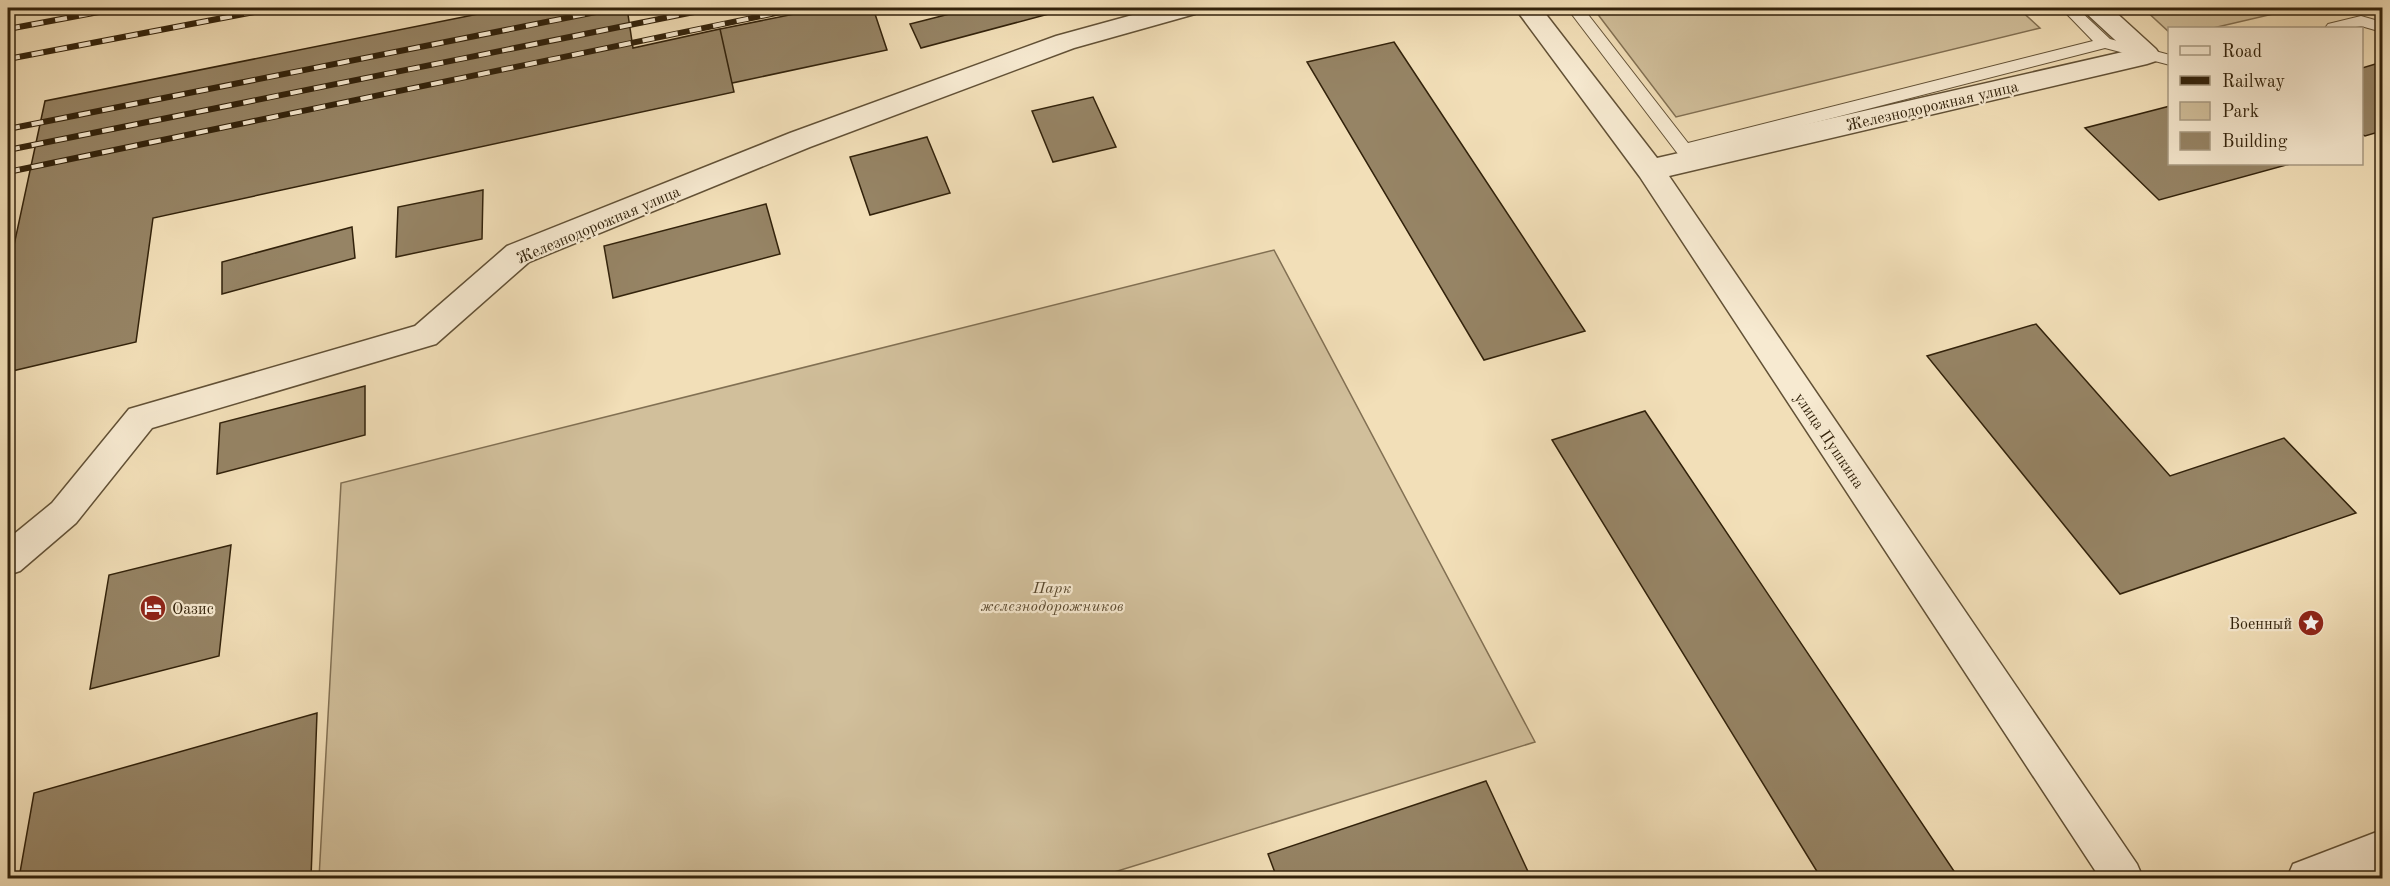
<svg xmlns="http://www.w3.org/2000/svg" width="2390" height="886" font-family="'Old Standard TT',serif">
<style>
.green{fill:#d1bf9b;stroke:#827053;stroke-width:1.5}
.building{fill:#968465;stroke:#32220b;stroke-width:1.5}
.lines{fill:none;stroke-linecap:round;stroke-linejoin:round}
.service-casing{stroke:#625136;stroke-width:2}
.minor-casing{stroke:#625136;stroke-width:3}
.tertiary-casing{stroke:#625136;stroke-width:3}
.service{fill:#f7ead1;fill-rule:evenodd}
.minor{fill:#f7ead1;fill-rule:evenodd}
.tertiary{fill:#f7ead1;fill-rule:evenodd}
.rail-casing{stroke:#32220b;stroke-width:6}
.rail{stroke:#f7ead1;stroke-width:4;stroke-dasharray:12;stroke-linecap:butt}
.labels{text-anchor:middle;stroke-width:4.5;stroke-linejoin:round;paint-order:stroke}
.street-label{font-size:16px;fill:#32220b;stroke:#f7ead1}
.park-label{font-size:16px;font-style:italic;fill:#5a492f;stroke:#f7ead1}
.poi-label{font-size:16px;fill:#32220b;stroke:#f7ead1;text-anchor:start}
</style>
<rect width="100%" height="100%" fill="#f2dfb8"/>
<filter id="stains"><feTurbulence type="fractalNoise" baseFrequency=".00333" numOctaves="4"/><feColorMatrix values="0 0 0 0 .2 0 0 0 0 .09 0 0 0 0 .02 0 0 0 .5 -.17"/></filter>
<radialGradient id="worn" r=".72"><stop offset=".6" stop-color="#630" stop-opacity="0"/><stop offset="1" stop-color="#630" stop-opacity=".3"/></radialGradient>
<!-- green -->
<path class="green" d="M1593 8H2018L2040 28 1676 117Z
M2143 8H2299L2213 28H2170L2169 32Z
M1274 250 1535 742 1095 878H319L341 483Z"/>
<!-- building -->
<path class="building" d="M508 8H627L633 48 720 29 734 92 153 218 136 342 8 372V273L45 101Z
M824 8H873L887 50 732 83 720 29Z
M973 8H1071L921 48 910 24Z
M1394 42 1585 331 1484 360 1307 62Z
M2382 62V131L2365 136 2362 134V68Z
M1093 97 1116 147 1053 162 1032 111Z
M2170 106V164H2290L2159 200 2085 128Z
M927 137 950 193 870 215 850 157Z
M483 190 482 239 396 257 398 207Z
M766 204 780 254 613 298 604 246Z
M352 227 355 258 222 294V262Z
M2036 324 2170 476 2284 438 2356 513 2120 594 1927 356Z
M365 386V435L217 474 220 423Z
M1645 411 1956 874 1945 878H1821L1552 440Z
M231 545 219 656 90 689 109 575Z
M317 713 311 878H19L34 793Z
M1486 781 1531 878H1277L1268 854Z"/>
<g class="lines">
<defs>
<path id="service" d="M1567 8H1583L1688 143 2093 41 2061 8H2077L2110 39 2170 55V65L2105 48 1684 156 1678 154Z
M2361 16 2382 22V32L2361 26 2351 28H2325L2328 24Z"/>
<path id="minor" d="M1158 8H1199L1195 14 1074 48 810 147 529 262 436 344 152 428 76 523 20 571 8 575V539L52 503 129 409 415 326 507 246 790 133 1056 36Z
M1515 8H1541L1657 158 2127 51 2087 14 2083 8H2111L2156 49 2160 55 2156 61 2147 64 1669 176 2137 864 2143 878H2100L1640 177Z"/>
<path id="tertiary" d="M2382 830V870L2359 878H2287L2293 864Z"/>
</defs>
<!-- service casing -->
<use href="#service" class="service-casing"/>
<!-- minor casing -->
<use href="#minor" class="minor-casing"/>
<!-- tertiary casing -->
<use href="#tertiary" class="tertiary-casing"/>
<!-- service -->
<use href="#service" class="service"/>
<!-- minor -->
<use href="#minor" class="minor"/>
<!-- tertiary -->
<use href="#tertiary" class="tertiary"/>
<defs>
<path id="rail" d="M8 9 15 8
M8 29 120 8
M8 59 275 8
M8 129 616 8
M8 150 714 8
M8 172 800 8"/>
</defs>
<!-- rail casing -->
<use href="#rail" class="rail-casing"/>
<!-- rail -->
<use href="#rail" class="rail"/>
</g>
<!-- icons -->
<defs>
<symbol id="hotel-disc" viewBox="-11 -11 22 22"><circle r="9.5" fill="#8f2418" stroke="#f7ead1"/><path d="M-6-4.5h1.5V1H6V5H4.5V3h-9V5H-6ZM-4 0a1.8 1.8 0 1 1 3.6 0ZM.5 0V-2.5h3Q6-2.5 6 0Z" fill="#fff"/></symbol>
<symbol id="sight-disc" viewBox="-11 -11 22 22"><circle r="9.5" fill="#8f2418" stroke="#f7ead1"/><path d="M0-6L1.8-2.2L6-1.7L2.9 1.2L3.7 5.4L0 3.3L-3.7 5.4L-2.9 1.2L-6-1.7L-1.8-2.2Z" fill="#fff"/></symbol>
</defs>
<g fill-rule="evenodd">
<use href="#hotel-disc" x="138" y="593" width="30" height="30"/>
<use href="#sight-disc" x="2296" y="608" width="30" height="30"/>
</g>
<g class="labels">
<!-- street labels -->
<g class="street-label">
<text transform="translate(1932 105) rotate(-13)" y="6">Железнодорожная улица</text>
<text transform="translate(598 224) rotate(-23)" y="6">Железнодорожная улица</text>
<text transform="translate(1830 440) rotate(56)" y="6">улица Пушкина</text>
</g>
<!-- park labels -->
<g class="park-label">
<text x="1052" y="593">Парк<tspan x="1052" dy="18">железнодорожников</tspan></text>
</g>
<!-- poi labels -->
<g class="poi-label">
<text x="172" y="614">Оазис</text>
<text x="2292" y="629" text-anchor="end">Военный</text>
</g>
</g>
<!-- margin -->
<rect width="2390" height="886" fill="none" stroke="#f2dfb8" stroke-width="30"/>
<rect x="9" y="9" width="2372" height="868" fill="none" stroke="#32220b" stroke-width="3"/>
<rect x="15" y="15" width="2360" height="856" fill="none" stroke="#32220b" stroke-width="1.5"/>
<!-- legend -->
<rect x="2168" y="27" width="195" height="138" fill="#f7ead1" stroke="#a89a82" stroke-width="1.5"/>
<rect x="2180" y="46" width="30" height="9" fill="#f7ead1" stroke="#a89a82" stroke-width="1.5"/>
<text x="2222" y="57" font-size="18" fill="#32220b">Road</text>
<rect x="2180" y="76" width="30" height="9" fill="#32220b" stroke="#a89a82" stroke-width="1.5"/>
<text x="2222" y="87" font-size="18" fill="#32220b">Railway</text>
<rect x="2180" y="102" width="30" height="18" fill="#d1bf9b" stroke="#a89a82" stroke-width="1.5"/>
<text x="2222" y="117" font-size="18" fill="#32220b">Park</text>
<rect x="2180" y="132" width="30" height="18" fill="#968465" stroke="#a89a82" stroke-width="1.5"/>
<text x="2222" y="147" font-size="18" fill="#32220b">Building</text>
<rect width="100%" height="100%" filter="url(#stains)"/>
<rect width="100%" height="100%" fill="url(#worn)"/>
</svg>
